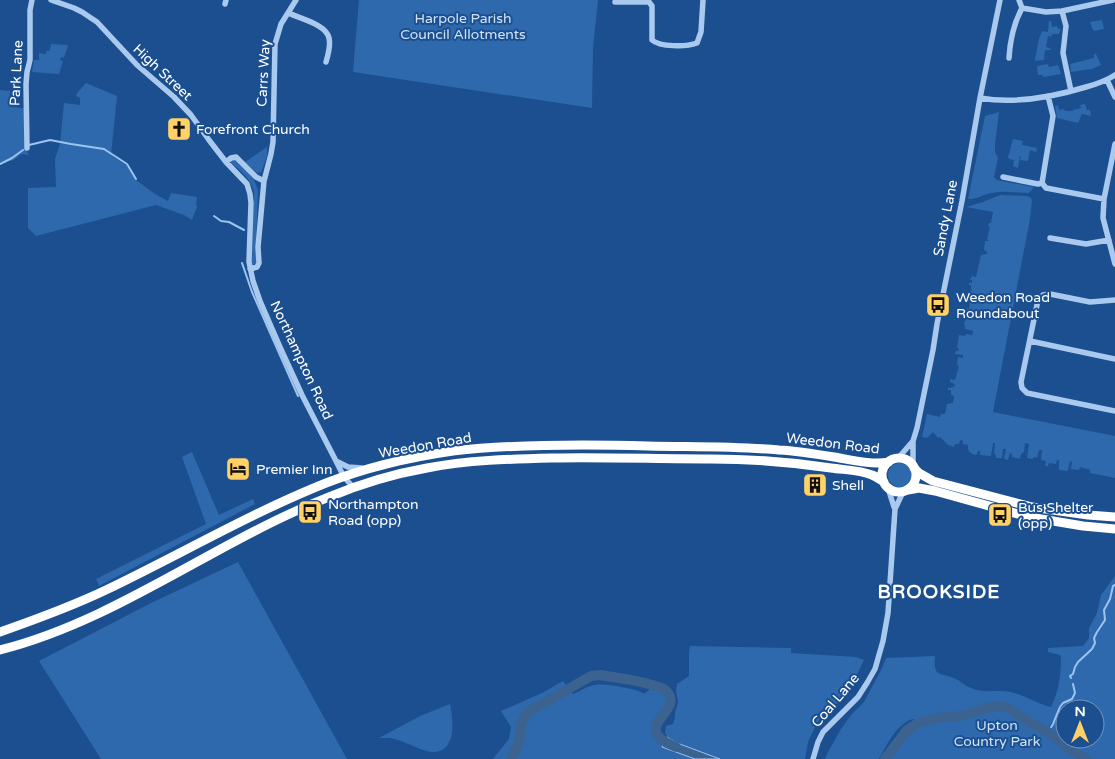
<svg xmlns="http://www.w3.org/2000/svg" width="1115" height="759" font-family="'Varela Round',sans-serif">
<style>
.green{fill:#2e69ad;fill-rule:evenodd}
.water{fill:#3c6290;stroke:#9cc4f0}
.lines{fill:none;stroke-linecap:round;stroke-linejoin:round}
.stream{stroke:#9cc4f0;stroke-width:2}
.river{stroke:#3c6290;stroke-width:10}
.minor{stroke:#a9c9ee;stroke-width:5.5}
.highway{stroke:#fff;stroke-width:9}
.labels{text-anchor:middle;stroke-width:4;stroke-linejoin:round;paint-order:stroke}
.park-label{font-size:14px;fill:#cfe3fa;stroke:#1b4f8f}
.street-label{font-size:14px;fill:#fff;stroke:#1b4f8f}
.poi-label{font-size:14px;fill:#fff;stroke:#1b4f8f;text-anchor:start}
.district-label{font-size:19px;font-weight:bold;letter-spacing:1px;fill:#fff;stroke:#1b4f8f}
</style>
<rect width="100%" height="100%" fill="#1b4f8f"/>
<!-- green -->
<path class="green" d="M359 0H598L593 48 592 108 353 72Z
M1102 20 1104 29 1094 31 1092 28 1090 22Z
M1049 21H1051L1052 27 1057 26 1058 29 1061 28 1059 34H1052L1051 37 1048 36 1046 47 1051 49V50H1045L1044 60 1035 61V59L1039 39 1042 31 1048 32Z
M51 44 68 45 64 58 61 57 60 60 63 61 59 74 32 72 34 60H39V53L46 54V51H49L50 50Z
M1094 54H1096L1101 65 1092 69 1071 72 1070 64 1094 58Z
M1048 64 1049 67 1058 65 1061 74 1043 77V75H1038L1037 66Z
M86 83 117 96 111 155 126 165 136 180 155 194 168 201 171 193 197 197 196 203 197 207 192 220 184 215 156 205 36 236 28 228V188L56 187 55 159 60 144 64 103 80 105V98L76 96 77 93Z
M0 90 10 91 9 107 24 108V146L29 155 21 154 14 160 0 164Z
M1085 104 1087 110H1090L1091 116 1082 114 1078 123 1057 118 1055 106 1058 105 1059 110 1064 109 1065 111H1073V110L1081 108 1080 105Z
M999 112 995 144V152L998 158 994 177 997 180 1034 187 1029 193C1017 193 1003 190 992 193 983 194 977 200 968 199L985 116Z
M1013 139 1023 141 1022 145 1037 148 1036 152 1030 150 1028 161 1020 160 1021 156H1020L1018 168 1013 166 1014 160 1009 159 1008 157Z
M267 147V156L262 170 261 172 257 173 245 162Z
M232 160H236L246 170 254 180 258 190 256 244V262L254 265 252 263 254 192C251 179 241 171 231 163Z
M1000 195 1027 196 1031 198 1032 200 1030 219 993 412 1115 436V478L1090 473V470L1080 467 1079 470 1071 469 1072 462 1070 461 1068 470 1067 471 1059 470V460H1057L1056 464 1049 463 1048 466H1045L1046 461 1041 460 1042 450H1039L1037 458 1035 457 1032 459 1027 458 1029 444 1025 443 1024 452 1021 454 1020 459 1012 457V454L1010 453 1008 460 1004 459 1006 449H1003L1002 458H996V455L994 453 995 443H993L991 456 980 455V451H978L977 455 971 454 972 453 969 452V450H968V445L963 444V441L960 440 959 444H955L954 447 948 445 940 437 938 438 933 432 927 438 922 437 927 414 940 417 941 414H945L947 404 953 403 954 396 951 395V390H948V388L954 387 955 384 950 382V379L955 380 959 366 957 365 958 357 963 358V355L955 354 956 351H958L959 348H957L959 335 965 336 966 334 972 335 973 331 965 329 964 322 967 319 976 320V318L966 315 965 312H964V308L969 309 970 301H968L969 296 967 295V293H969L970 291 972 290 971 288V285H969V283H972V280H970L972 276 976 277 981 255 987 254V252L984 250 985 241H989L987 239 990 227 988 226 989 223H991L993 212 966 207 983 202Z
M192 452 219 515 253 499 255 504 99 586 96 579 206 524 182 457Z
M888 475a12 12 0 1 1 24 0a12 12 0 1 1-24 0Z
M238 562 347 759H101L39 661 151 603Z
M1115 576V759H888L907 730 918 723 937 718 961 716 987 708 998 706 1008 708 1048 732 1053 724 1063 704 1059 706 1055 718 1049 727 1047 728 1007 706 996 705 979 708 958 714 939 715 928 717 917 721 913 719C896 724 887 745 879 759H825L827 754 841 729 851 715 864 702 882 668 886 658 935 656C933 678 940 672 954 678 961 681 965 686 971 688 983 694 998 689 1010 692 1025 695 1037 704 1051 707 1059 691 1061 675 1061 658L1060 655 1048 652V648L1083 646 1089 638V628L1097 613 1101 595ZM1065 709H1095V739H1065Z
M690 646 791 648V653L856 657 864 660 853 683 836 705 819 720 816 725 808 742 805 759H720L677 743 667 737 665 732 666 726 673 724 675 717V713L678 702 676 690 677 684 689 676V653Z
M563 681 573 694C581 691 587 686 595 685 602 683 639 689 644 694L654 686C691 701 656 713 655 730L665 742 662 747 695 759H493L509 739 511 727 501 711 542 693Z
M450 704C453 719 457 750 435 752 424 753 405 741 394 739 390 737 384 738 379 738L420 716Z"/>
<!-- water -->
<path class="water" d="M667 737 677 743 720 759H695L662 747Z"/>
<g class="lines">
<!-- stream -->
<path class="stream" d="M29 145 50 140 71 144 104 149 127 164 136 179
M0 164 12 158 23 150
M214 216 221 221 229 222 244 230
M242 263 252 292 298 396
M1071 678 1070 676 1073 674 1075 667 1078 662 1092 649 1095 643 1094 638 1097 632 1105 620 1104 610 1110 599 1113 586 1115 585
M1048 732 1053 724 1060 707 1063 703 1072 699 1075 693 1073 684"/>
<!-- river -->
<path class="river" d="M511 759 519 742 521 724 527 713 591 676 600 675C613 677 656 683 665 690 689 711 625 726 676 747
M885 759 907 730 918 723 937 718 961 716 987 708 998 706 1008 708 1034 725 1048 732 1074 752 1086 759"/>
<!-- minor -->
<path class="minor" d="M51 0 74 8 82 12 97 22 137 65 174 97 191 115 209 140 226 162 247 184 250 194 251 203 249 262 253 281 260 301 280 347 302 395 336 461 344 477 353 487
M615 2H649L652 6V40C660 47 686 47 697 43L701 32 703 0
M225 4 226 0
M1022 8 1046 12 1062 11 1113 0
M1062 11 1066 26 1063 53 1071 91
M289 13C300 19 326 24 329 38 331 46 328 55 326 62
M1009 58C1010 41 1014 23 1022 8L1019 0
M1107 80 1115 97
M980 98C1014 104 1053 97 1086 87 1097 84 1106 81 1115 75
M1115 144 1104 199 1103 218 1115 264
M27 148 26 84 27 72 30 60V10L32 0
M226 162 231 158 236 157 256 177 264 181
M1003 177 1038 184 1042 183
M1042 183 1053 116 1048 96
M1042 183 1046 188 1104 199
M1050 238 1086 244 1109 240
M250 269 257 267 259 263 258 247 264 181 271 154 273 142 275 44 281 24 296 0
M1115 300 1090 302 1050 294 1043 295 1038 300 1021 382 1022 388 1027 393 1115 411
M1030 341 1115 359
M895 459 900 456 913 441
M336 461 348 467 362 468
M913 466V441L917 428 933 350 937 324 962 201 980 98 1000 0
M888 488 894 507
M813 759 818 742 823 732 858 697 867 683 875 669 883 641 888 613 895 509 903 492"/>
<!-- highway -->
<path class="highway" d="M882 475a17 17 0 1 1 34 0a17 17 0 1 1-34 0Z
M914 468 919 473 933 481 1032 507 1088 515 1115 517
M908 490 919 488 935 491 1029 517 1083 526 1115 529
M0 632C37 619 73 606 108 589 181 554 251 513 326 483 365 468 411 457 453 451 517 444 583 444 648 446 692 447 735 446 779 450 797 451 816 454 834 457 852 460 871 465 889 462
M0 650C118 620 216 541 329 497 360 484 393 474 427 468 468 460 510 459 552 458 605 457 658 459 711 459 751 459 791 462 831 468 845 470 860 470 872 475 877 477 881 480 884 482"/>
</g>
<!-- icons -->
<defs>
<symbol id="church-square" viewBox="-11 -11 22 22"><rect x="-9" y="-9" width="18" height="18" rx="4" fill="#ffd166" stroke="#1b4f8f"/><path d="M-1.2-6h2.4v3.5h3.3v2.4h-3.3V6h-2.4V-.1h-3.3v-2.4h3.3Z" fill="#111"/></symbol>
<symbol id="bus-square" viewBox="-11 -11 22 22"><rect x="-9" y="-9" width="18" height="18" rx="4" fill="#ffd166" stroke="#1b4f8f"/><path d="M-5-6H5V4H4V6H2V4H-2V6H-4V4H-5ZM-3.5-4V0h7V-4ZM-3.5 1.2v1.5H-2V1.2ZM2 1.2v1.5H3.5V1.2Z" fill="#111"/></symbol>
<symbol id="hotel-square" viewBox="-11 -11 22 22"><rect x="-9" y="-9" width="18" height="18" rx="4" fill="#ffd166" stroke="#1b4f8f"/><path d="M-6-4.5h1.5V1H6V5H4.5V3h-9V5H-6ZM-4 0a1.8 1.8 0 1 1 3.6 0ZM.5 0V-2.5h3Q6-2.5 6 0Z" fill="#111"/></symbol>
<symbol id="building-square" viewBox="-11 -11 22 22"><rect x="-9" y="-9" width="18" height="18" rx="4" fill="#ffd166" stroke="#1b4f8f"/><path d="M-4-6H4V6H1V3H-1V6H-4ZM-2.5-4.3h1.7v1.8h-1.7ZM.8-4.3h1.7v1.8H.8ZM-2.5-1h1.7V.8h-1.7ZM.8-1h1.7V.8H.8Z" fill="#111"/></symbol>
</defs>
<g fill-rule="evenodd">
<use href="#church-square" x="165" y="115" width="28" height="28"/>
<use href="#bus-square" x="924" y="291" width="28" height="28"/>
<use href="#hotel-square" x="224" y="455" width="28" height="28"/>
<use href="#building-square" x="801" y="471" width="28" height="28"/>
<use href="#bus-square" x="296" y="498" width="28" height="28"/>
<use href="#bus-square" x="986" y="501" width="28" height="28"/>
</g>
<g class="labels">
<!-- park labels -->
<g class="park-label">
<text x="463" y="23">Harpole Parish<tspan x="463" dy="16">Council Allotments</tspan></text>
<text x="997" y="730">Upton<tspan x="997" dy="16">Country Park</tspan></text>
</g>
<!-- street labels -->
<g class="street-label">
<text transform="translate(163 72) rotate(43)" y="5">High Street</text>
<text transform="translate(16 73) rotate(-87)" y="5">Park Lane</text>
<text transform="translate(263 73) rotate(-87)" y="5">Carrs Way</text>
<text transform="translate(945 218) rotate(-79)" y="5">Sandy Lane</text>
<text transform="translate(302 360) rotate(65)" y="5">Northampton Road</text>
<text transform="translate(833 443) rotate(7)" y="5">Weedon Road</text>
<text transform="translate(425 445) rotate(-10)" y="5">Weedon Road</text>
<text transform="translate(835 700) rotate(-50)" y="5">Coal Lane</text>
</g>
<!-- poi labels -->
<g class="poi-label">
<text x="196" y="134">Forefront Church</text>
<text x="956" y="302">Weedon Road<tspan x="956" dy="16">Roundabout</tspan></text>
<text x="256" y="474">Premier Inn</text>
<text x="832" y="490">Shell</text>
<text x="328" y="509">Northampton<tspan x="328" dy="16">Road (opp)</tspan></text>
<text x="1018" y="512">Bus Shelter<tspan x="1018" dy="16">(opp)</tspan></text>
</g>
<!-- district labels -->
<g class="district-label">
<text x="939" y="598">BROOKSIDE</text>
</g>
</g>
<!-- north arrow -->
<g transform="translate(1080 724)"><circle r="24" fill="#1b4f8f" stroke="#7695bc"/>
<path d="M0-4L9 19L0 12L-9 19Z" fill="#ffd166"/>
<text y="-8" font-size="14" font-weight="bold" text-anchor="middle" fill="#ffffff">N</text>
</g>
</svg>
